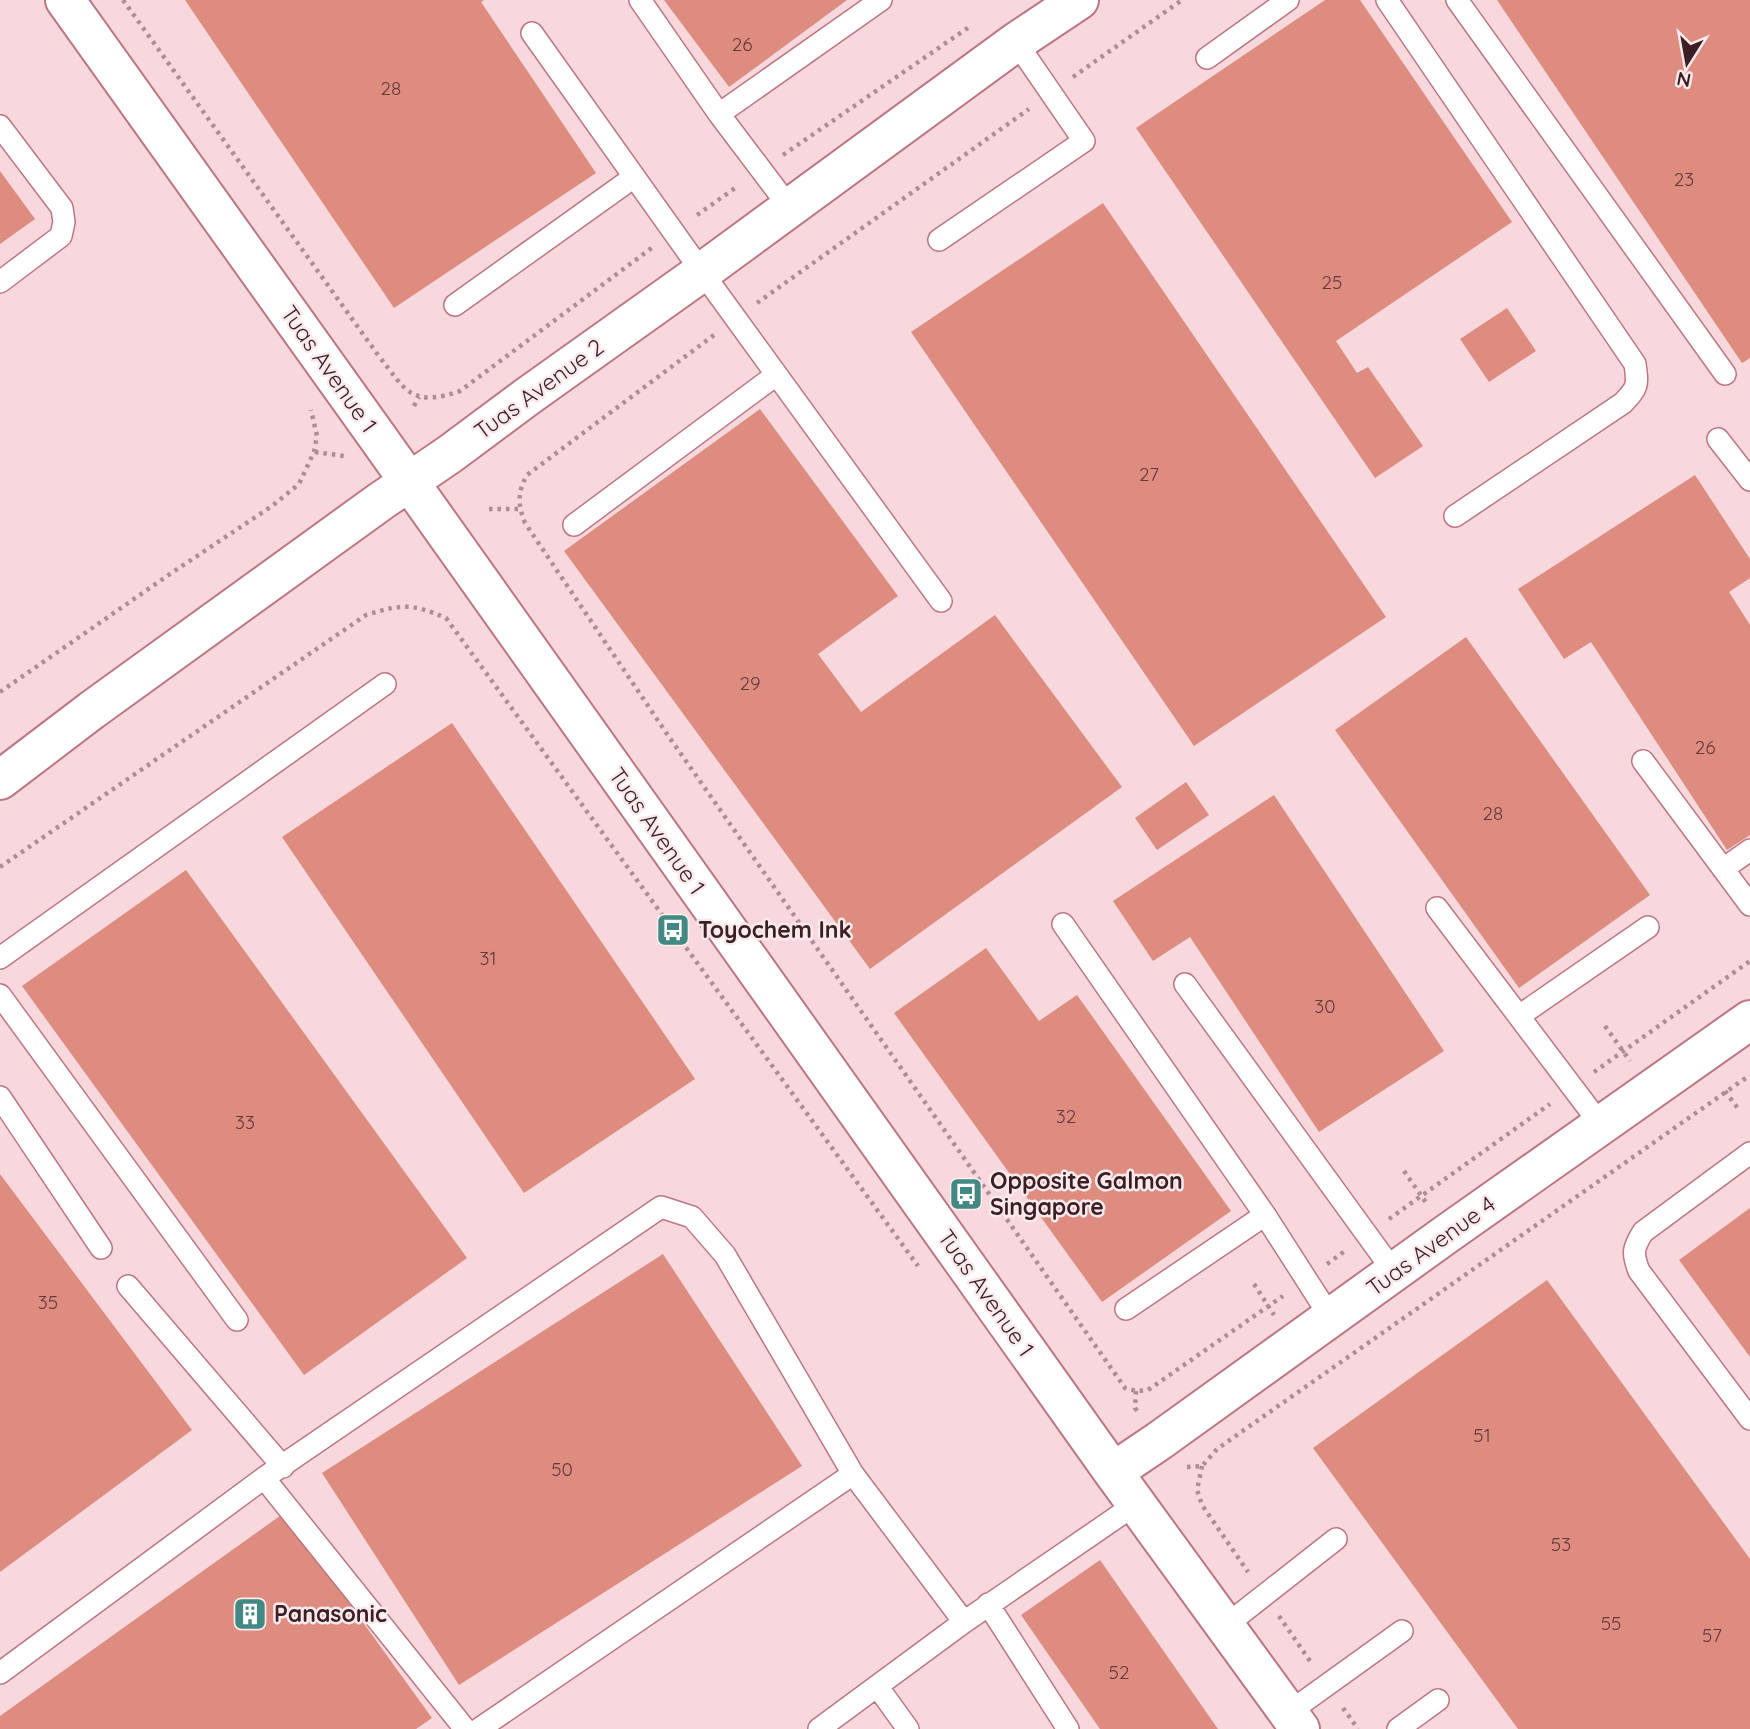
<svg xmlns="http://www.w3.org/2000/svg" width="1750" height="1729" font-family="Quicksand,sans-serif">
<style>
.building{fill:#de8b80}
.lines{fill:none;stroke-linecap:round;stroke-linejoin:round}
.service-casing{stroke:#bd7683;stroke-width:24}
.minor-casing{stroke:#bd7683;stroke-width:42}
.tertiary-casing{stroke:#bd7683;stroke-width:42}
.path{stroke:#ad8e93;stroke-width:4.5;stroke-dasharray:3.5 5;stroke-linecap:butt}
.service{stroke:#fff;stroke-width:21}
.minor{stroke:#fff;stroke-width:38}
.tertiary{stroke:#fff;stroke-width:38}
.labels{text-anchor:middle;stroke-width:5;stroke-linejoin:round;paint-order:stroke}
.number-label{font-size:19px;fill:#643a3c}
.street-label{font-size:23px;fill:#3c1f25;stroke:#faeaec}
.poi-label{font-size:23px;font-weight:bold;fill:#3c1f25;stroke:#faeaec;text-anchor:start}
</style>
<rect width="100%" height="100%" fill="#f8d8dc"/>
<!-- building -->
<path class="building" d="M185 0H484L481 2 596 173 394 308Z
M664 0H847L729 87Z
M1325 0H1360L1512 222 1336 341 1357 373 1368 367 1423 446 1375 478 1136 128Z
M1497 0H1750V358L1742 363Z
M0 171 35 219 0 244Z
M1103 203 1386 617 1194 746 911 332Z
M1507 308 1536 351 1489 382 1460 339Z
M760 409 898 596 818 654 861 712 995 615 1122 787 870 969 564 551Z
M1695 475 1750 559V578L1729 592 1750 625V835L1727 850 1591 642 1564 659 1518 589Z
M1466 637 1650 895 1519 988 1335 730Z
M452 723 695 1079 524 1193 282 837Z
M1186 782 1209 815 1157 850 1135 818Z
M1274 795 1444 1051 1319 1132 1190 937 1153 961 1113 901Z
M186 870 467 1258 304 1375 22 986Z
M986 948 1039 1021 1077 995 1231 1211 1102 1302 894 1013Z
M0 1174 192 1430 0 1572Z
M1750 1208V1357L1679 1260Z
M663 1254 802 1466 459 1685 322 1473Z
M1547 1280 1750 1559V1729H1518L1313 1448Z
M284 1513 432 1718 416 1729H0V1716Z
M1100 1560 1218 1729H1100L1021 1615Z"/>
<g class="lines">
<defs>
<path id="service" d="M640 0 719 114 790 208
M1387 0 1635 364C1638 386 1638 387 1623 403L1455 516
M1457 0 1725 374
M532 33 702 272 941 601
M1207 58 1288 0
M719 114 881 0
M0 126 62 208 64 222 61 236 0 282
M939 240 1084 141 1016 42
M455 305 634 177
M1718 439 1750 480
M574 525 776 375
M1643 761 1750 905
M1723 869 1750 850
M1437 908 1601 1125
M1063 924 1265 1215 1331 1318
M0 958 385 684
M1185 984 1394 1272
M0 995 237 1320
M1519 1016 1648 927
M0 1097 101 1248
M1750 1153 1643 1232C1633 1248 1632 1253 1639 1271L1750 1419
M128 1286 283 1467
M1126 1309 1265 1215
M264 1478 465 1729
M988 1604 1068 1729
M1225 1626 1336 1539
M0 1673 264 1478 661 1207 692 1217 725 1255 853 1474
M877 1686 908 1729
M1288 1713 1402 1631
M479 1729 853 1474 964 1622 1136 1504
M819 1729 964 1622
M1398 1729 1438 1700"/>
<path id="minor" d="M65 0C168 145 273 289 376 435L1113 1472 1300 1729
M1113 1472 1159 1441 1448 1233 1750 1020"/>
<path id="tertiary" d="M0 780 92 710 381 501 450 454 528 396 702 272 1016 42 1079 0"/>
</defs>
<!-- service casing -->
<use href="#service" class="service-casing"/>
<!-- minor casing -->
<use href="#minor" class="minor-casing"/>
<!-- tertiary casing -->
<use href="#tertiary" class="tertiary-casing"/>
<!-- path -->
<path class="path" d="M123 0 378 355C406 390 410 408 460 391L653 247
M1073 77 1182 0
M783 155 972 25
M697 215 738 186
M757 303 1029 109
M714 335 527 475C517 493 518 505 525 523L667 734 1125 1388 1136 1391 1148 1390 1283 1296
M414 406 419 397
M315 452 344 456
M489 509H519
M0 692 170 574 272 506 299 484 314 452 317 436 311 410
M0 867 366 615C402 604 411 603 446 618L918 1266
M1605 1026 1630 1061
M1594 1072 1750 961
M1725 1091 1739 1110
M1404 1171 1427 1204
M1389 1219 1550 1104
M1327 1264 1345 1251
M1254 1284 1274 1315
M1136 1391 1135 1408 1138 1412
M1202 1466 1197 1490 1202 1505 1248 1572
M1187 1467 1202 1466 1217 1449 1750 1075
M1279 1616 1312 1664
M1343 1708 1358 1729"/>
<!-- service -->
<use href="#service" class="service"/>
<!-- minor -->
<use href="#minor" class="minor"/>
<!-- tertiary -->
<use href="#tertiary" class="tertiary"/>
</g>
<!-- icons -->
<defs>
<symbol id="bus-square" viewBox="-11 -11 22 22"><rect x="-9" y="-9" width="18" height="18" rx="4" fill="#428983" stroke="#faeaec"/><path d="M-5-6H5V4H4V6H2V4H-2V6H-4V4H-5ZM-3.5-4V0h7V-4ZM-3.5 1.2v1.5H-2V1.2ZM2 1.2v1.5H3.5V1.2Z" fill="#fff"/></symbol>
<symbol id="building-square" viewBox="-11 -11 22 22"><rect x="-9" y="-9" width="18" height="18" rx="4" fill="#428983" stroke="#faeaec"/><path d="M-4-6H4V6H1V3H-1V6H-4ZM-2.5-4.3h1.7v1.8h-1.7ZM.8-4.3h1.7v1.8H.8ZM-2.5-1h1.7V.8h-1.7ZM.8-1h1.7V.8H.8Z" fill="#fff"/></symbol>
</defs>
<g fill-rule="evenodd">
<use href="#bus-square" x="654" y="911" width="38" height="38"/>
<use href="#bus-square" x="947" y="1175" width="38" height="38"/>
<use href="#building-square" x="231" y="1595" width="38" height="38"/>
</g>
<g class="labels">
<!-- number labels -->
<g class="number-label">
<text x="742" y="51">26</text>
<text x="391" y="95">28</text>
<text x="1684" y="186">23</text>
<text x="1332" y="289">25</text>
<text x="1149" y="481">27</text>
<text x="750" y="690">29</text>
<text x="1705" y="754">26</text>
<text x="1493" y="820">28</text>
<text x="488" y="965">31</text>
<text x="1325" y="1013">30</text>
<text x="1066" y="1123">32</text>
<text x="245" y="1129">33</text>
<text x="48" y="1309">35</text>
<text x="1482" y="1442">51</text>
<text x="562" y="1476">50</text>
<text x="1561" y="1551">53</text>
<text x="1611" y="1630">55</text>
<text x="1712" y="1642">57</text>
<text x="1119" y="1679">52</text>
</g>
<!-- street labels -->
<g class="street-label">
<text transform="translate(329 369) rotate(55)" y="8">Tuas Avenue 1</text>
<text transform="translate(539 389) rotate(-36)" y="8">Tuas Avenue 2</text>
<text transform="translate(657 831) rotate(55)" y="8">Tuas Avenue 1</text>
<text transform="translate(1431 1246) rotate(-36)" y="8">Tuas Avenue 4</text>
<text transform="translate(986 1293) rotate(55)" y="8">Tuas Avenue 1</text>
</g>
<!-- poi labels -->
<g class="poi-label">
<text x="698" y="938">Toyochem Ink</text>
<text x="990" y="1189">Opposite Galmon<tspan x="990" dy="26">Singapore</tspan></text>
<text x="274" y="1622">Panasonic</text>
</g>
</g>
<!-- north arrow -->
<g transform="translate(1687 63) rotate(191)" stroke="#faeaec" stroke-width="5" paint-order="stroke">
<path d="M0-5L12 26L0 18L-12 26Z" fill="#3c1f25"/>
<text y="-10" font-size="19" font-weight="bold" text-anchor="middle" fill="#3c1f25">N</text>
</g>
</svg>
